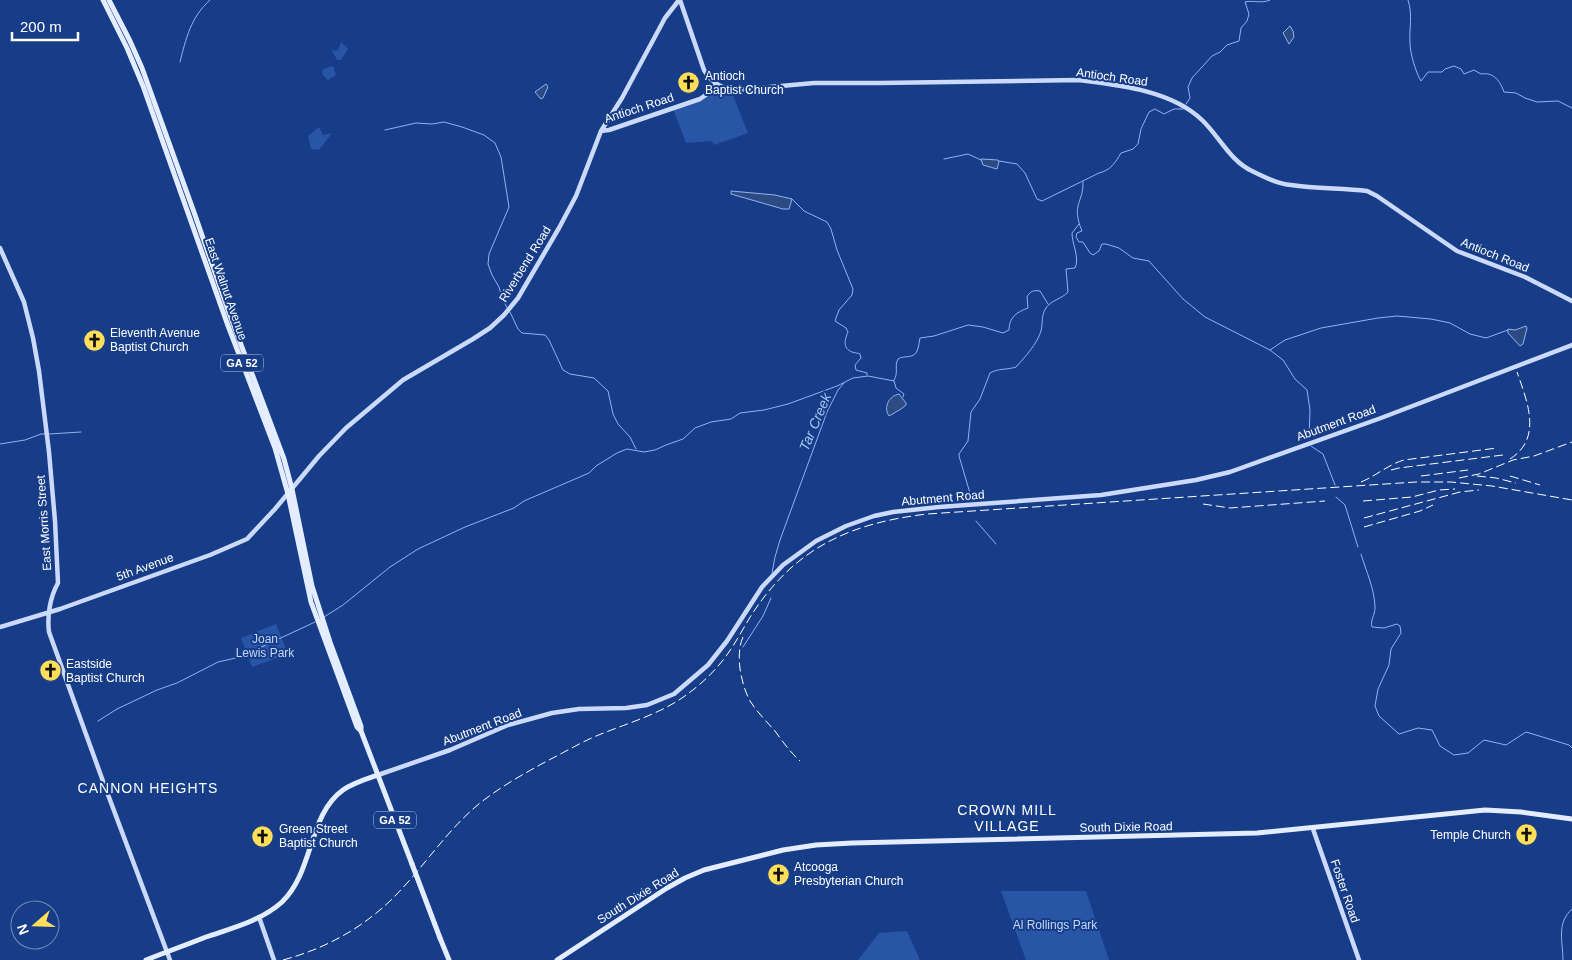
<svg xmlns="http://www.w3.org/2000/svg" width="1572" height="960" font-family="Helvetica,sans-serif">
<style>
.green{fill:#2955a6}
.water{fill:#2e4a82;stroke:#90b3f1}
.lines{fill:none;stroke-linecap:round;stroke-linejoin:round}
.stream{stroke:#90b3f1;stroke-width:1}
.secondary{stroke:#cbdafa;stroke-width:4.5}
.primary{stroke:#e4ecff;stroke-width:5}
.rail{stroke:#fff;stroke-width:1;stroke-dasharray:9 4;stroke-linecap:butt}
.primary-bridge{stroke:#e4ecff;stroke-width:5}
.labels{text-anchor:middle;stroke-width:4;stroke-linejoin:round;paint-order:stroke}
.shield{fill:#173d88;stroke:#b9c5db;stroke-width:1}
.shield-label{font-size:11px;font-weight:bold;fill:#fff}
.poi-label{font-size:12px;fill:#fff;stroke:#173d88;text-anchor:start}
.street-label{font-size:12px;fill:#fff;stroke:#173d88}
.park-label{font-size:12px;fill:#c3d7fa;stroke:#173d88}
.water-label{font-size:14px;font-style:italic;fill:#a9c5f5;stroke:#173d88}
.neighbourhood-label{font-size:14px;letter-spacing:1px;fill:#fff;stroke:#173d88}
</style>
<rect width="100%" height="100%" fill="#173d88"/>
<!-- green -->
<path class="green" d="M341 42 348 49 341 60H337L332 50 336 51 339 48Z
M333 66 336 75 328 80 322 74 323 69Z
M717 89 732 93 748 133 714 145 712 141 686 143 673 109 706 97Z
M319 127 323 135 332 133 319 150 311 149 308 136Z
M276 624 288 654 252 667 241 638Z
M1001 891H1086L1109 960H1026Z
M907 931 920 960H858L879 933Z"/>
<!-- water -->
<path class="water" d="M1290 26 1293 31 1294 37 1289 44 1283 33Z
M546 84 548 87 543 98 541 99 535 92Z
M981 159 998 160 999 162 997 169 983 165Z
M731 191 775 195 792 199 789 209H783L731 194Z
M1526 326 1527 328 1523 344 1520 346 1508 333V329L1515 330Z
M899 394 906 403V405L901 409 889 416C883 407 889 396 899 394Z"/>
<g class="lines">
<!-- stream -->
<path class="stream" d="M1408 0C1413 15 1409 28 1410 43 1410 53 1416 73 1421 81L1428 72H1442L1445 69 1454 66 1461 69 1464 74 1474 70 1481 74C1494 72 1500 81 1504 92L1516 93 1525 98 1537 102 1558 101 1572 108
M180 62C186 38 191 17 210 0
M1186 104 1190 98 1188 87 1192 78 1212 56 1220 52 1227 45 1239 41 1241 28 1247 21 1249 14 1245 2C1253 0 1262 4 1270 0
M385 130 416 123 432 124 444 122 462 127 484 135 495 143 501 157 509 207 489 254 488 264 492 275 499 287 502 297 507 308
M944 159 968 154 981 160
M999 161 1017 164 1025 173 1037 199 1042 201 1099 173C1111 170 1115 163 1121 153L1133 149 1138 144 1141 129 1149 112 1155 109 1164 114 1174 109H1183
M1083 182C1083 194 1081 195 1078 206 1076 214 1079 224 1082 231L1077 233 1076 237 1079 242H1083L1090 253 1093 255 1099 251 1102 244H1106L1119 248 1133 258 1149 261 1183 299 1205 317 1270 350 1283 360 1295 379 1307 390 1310 410 1309 439
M792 199 804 211 827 222 831 229 837 250 853 289 852 295 839 310 835 321 846 328 848 332C845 339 842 348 852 352 855 353 858 353 860 354L861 358 855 365 856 370 867 373V375
M510 312 518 329 522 333 545 335 549 340 563 370 570 374 594 378 608 391 613 414 618 424 630 437 636 449
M1270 350 1285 340 1321 328 1378 318 1397 316 1431 319 1450 323 1470 334 1486 338 1508 330
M894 380C899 373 894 366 898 359 904 355 914 359 917 351 919 347 919 342 920 338L934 336 968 325 983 327 1003 333 1009 330C1009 317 1017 312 1028 308L1027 297C1030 291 1034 290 1040 291L1048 304
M894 381 896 388 904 394 903 397
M49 434 81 432
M0 444 25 440 41 434H45
M1311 446 1323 454 1335 485
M1336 497 1345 505 1358 547
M972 500 959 456V454L968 441 971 412 980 399 990 373C999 368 1007 370 1016 367 1025 357 1037 344 1041 331 1043 323 1041 315 1046 308 1051 300 1062 299 1068 292L1066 269 1075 268C1080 258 1072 244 1072 233L1079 224
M976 521 996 544
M1361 554C1366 571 1375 590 1375 608 1375 615 1370 620 1372 627L1384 628 1397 624 1400 626 1401 633 1391 649 1389 665 1378 689 1375 706 1379 716 1399 734 1418 728 1432 730 1440 746 1454 755 1468 753 1484 740 1506 745 1526 732 1569 745 1572 748
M772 573 775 557 780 540 827 412 838 390 844 383
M324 617 343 605 390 567 418 549 465 527 514 508 524 501 589 473 596 466 617 453 627 449 644 452 655 450 666 445 683 439 695 428 711 422 731 419 740 413 764 410 788 404 837 386 853 378 868 376 894 381
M743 647 763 616 771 598
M98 721 117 709 157 690 177 683 218 662 240 657 315 622
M1563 960C1563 942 1556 923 1572 909"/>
<!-- secondary -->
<path class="secondary" d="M680 0 704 70C711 82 723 90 738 90L814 83H880L1078 80C1118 85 1171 90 1202 120 1219 136 1230 161 1252 171 1264 177 1278 184 1291 185 1316 189 1342 188 1367 191L1377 196 1457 251 1525 277 1572 301
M601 131 609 130 700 99 710 92 716 84
M0 248 24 302 33 338 39 371 49 452 55 521 58 583C50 597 47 616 49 632L104 784 170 960
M0 627 60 609 210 555 247 539 275 509 319 456 346 428 403 380 473 339 490 328 504 315 518 298 559 228 576 196 601 131 622 98 665 18 679 0
M378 775 450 750 508 725 552 713 579 709 626 708 647 705 674 694 708 665 727 641 762 587 783 565 816 541 846 526 874 516 893 512 939 507 1101 495 1196 480 1230 472 1381 418 1572 345
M1313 829 1359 960
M259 917 274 960"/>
<!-- primary -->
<path class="primary" d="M103 0 127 48 143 86 227 323 275 448 288 494 311 602 357 727 361 731
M109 0 130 41 142 68 195 215 228 310 284 459 292 489 312 586 330 642 361 726V731L412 864
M440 938 449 960
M146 960C166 952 186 945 206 937 232 928 261 921 282 902 314 871 308 815 343 790 353 783 366 779 378 775
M557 960 667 888 685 878 704 870 783 850 816 845 852 843 1257 833 1485 810 1521 812 1572 819"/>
<!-- rail -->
<path class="rail" d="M1510 459C1543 438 1527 401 1517 372
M1391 470 1399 468 1503 455
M1421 476 1468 470
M1477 476 1496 478 1516 483
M1510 476 1540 485
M1459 478 1479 474 1513 460 1534 456 1572 442
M1361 482C1376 476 1389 464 1404 460L1497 448
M1363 501 1412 497 1439 490 1455 489
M1203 504 1230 508 1325 501
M1364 518 1460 492 1479 490
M1364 527 1420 511 1433 505
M743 637C735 655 741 684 750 701 757 712 767 722 775 731 783 742 790 752 800 761
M283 960C324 949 361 929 391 900 425 867 450 824 488 797 507 783 527 772 547 761 565 752 583 741 601 734 631 722 663 713 689 693 705 681 720 666 731 649 739 637 746 623 754 611 798 546 852 523 927 514L1416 482H1451L1492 486 1572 500"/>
<!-- primary-bridge -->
<path class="primary-bridge" d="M412 864 440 938"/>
</g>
<!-- icons -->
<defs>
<symbol id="church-disc" viewBox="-11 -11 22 22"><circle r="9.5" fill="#ffdf5a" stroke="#173d88"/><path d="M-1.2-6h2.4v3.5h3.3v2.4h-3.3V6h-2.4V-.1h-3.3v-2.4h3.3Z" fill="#111"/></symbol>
</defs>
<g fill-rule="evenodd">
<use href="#church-disc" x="676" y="70" width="25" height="25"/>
<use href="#church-disc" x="82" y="328" width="25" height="25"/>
<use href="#church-disc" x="38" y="658" width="25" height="25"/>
<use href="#church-disc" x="1514" y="822" width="25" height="25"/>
<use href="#church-disc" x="250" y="824" width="25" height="25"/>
<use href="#church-disc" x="766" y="862" width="25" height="25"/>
</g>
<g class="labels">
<!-- shield labels -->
<g class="shield">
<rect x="221" y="354.5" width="42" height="17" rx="4"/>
<rect x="374" y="811.5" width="42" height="17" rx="4"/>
</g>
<g class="shield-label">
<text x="242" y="367">GA 52</text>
<text x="395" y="824">GA 52</text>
</g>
<!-- poi labels -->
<g class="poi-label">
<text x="705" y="80">Antioch<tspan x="705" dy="14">Baptist Church</tspan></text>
<text x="110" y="337">Eleventh Avenue<tspan x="110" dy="14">Baptist Church</tspan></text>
<text x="66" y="668">Eastside<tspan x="66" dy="14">Baptist Church</tspan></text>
<text x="279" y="833">Green Street<tspan x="279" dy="14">Baptist Church</tspan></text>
<text x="1511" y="839" text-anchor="end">Temple Church</text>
<text x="794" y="871">Atcooga<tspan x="794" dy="14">Presbyterian Church</tspan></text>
</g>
<!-- street labels -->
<g class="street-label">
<text transform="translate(1112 77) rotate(8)" y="4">Antioch Road</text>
<text transform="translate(639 108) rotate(-18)" y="4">Antioch Road</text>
<text transform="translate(1495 255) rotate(22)" y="4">Antioch Road</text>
<text transform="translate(525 264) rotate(-58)" y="4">Riverbend Road</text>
<text transform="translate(226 289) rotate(71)" y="4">East Walnut Avenue</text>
<text transform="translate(1336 423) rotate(-20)" y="4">Abutment Road</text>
<text transform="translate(943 498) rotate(-5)" y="4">Abutment Road</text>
<text transform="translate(44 523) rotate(-94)" y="4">East Morris Street</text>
<text transform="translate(145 567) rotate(-20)" y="4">5th Avenue</text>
<text transform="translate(482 727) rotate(-21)" y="4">Abutment Road</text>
<text transform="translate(1126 827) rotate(-1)" y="4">South Dixie Road</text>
<text transform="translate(1345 891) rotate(71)" y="4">Foster Road</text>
<text transform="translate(638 896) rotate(-32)" y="4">South Dixie Road</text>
</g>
<!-- park labels -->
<g class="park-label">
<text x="265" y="643">Joan<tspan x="265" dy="14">Lewis Park</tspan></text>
<text x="1055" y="929">Al Rollings Park</text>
</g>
<!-- water labels -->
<g class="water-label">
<text transform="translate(815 422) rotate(-67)" y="5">Tar Creek</text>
</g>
<!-- neighbourhood labels -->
<g class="neighbourhood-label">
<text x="148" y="793">CANNON HEIGHTS</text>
<text x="1007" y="815">CROWN MILL<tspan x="1007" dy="16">VILLAGE</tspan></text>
</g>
</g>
<!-- north arrow -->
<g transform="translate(35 925) rotate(250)"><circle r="24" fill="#173d88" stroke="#748bb8"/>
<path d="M0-4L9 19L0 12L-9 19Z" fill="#ffdf5a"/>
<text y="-8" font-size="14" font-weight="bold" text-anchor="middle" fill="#ffffff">N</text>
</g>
<!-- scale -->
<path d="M12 32v8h66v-8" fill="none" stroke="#ffffff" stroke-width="2.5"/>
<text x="20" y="32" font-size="15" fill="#ffffff" stroke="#173d88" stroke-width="4" paint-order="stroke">200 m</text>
</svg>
